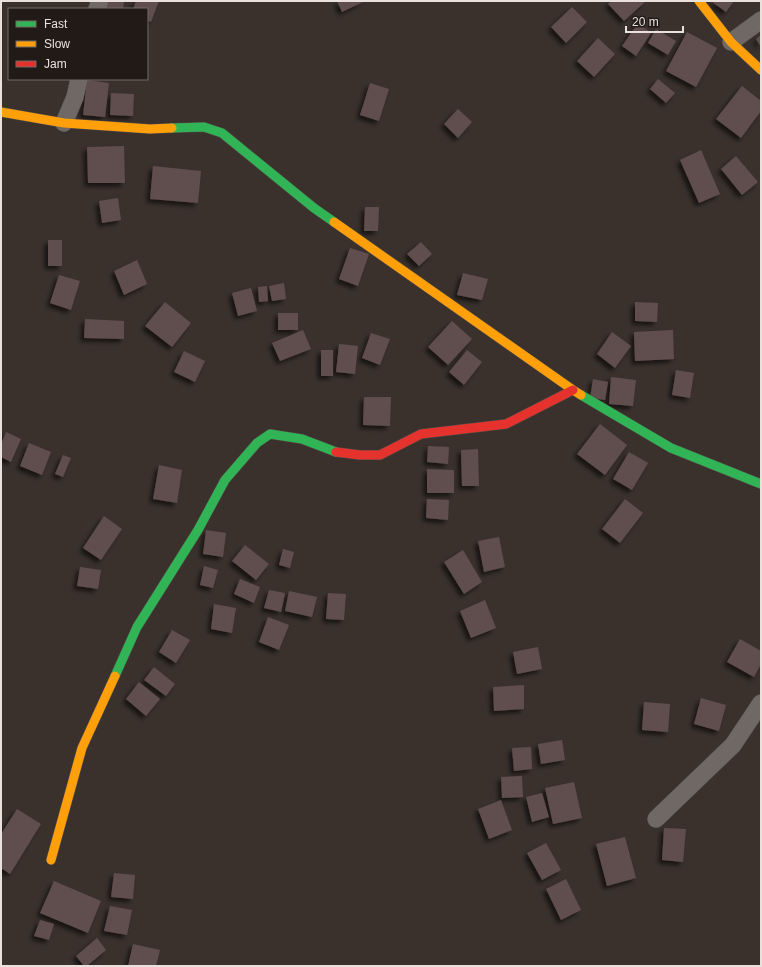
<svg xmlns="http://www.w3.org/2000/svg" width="762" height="967" font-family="Arial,sans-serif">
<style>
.building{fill:#604e4d;filter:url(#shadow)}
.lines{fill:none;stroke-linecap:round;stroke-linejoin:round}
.street-casing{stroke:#554e4a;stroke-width:18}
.fast-casing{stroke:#554e4a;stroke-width:10}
.slow-casing{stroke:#554e4a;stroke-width:10}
.jam-casing{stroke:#554e4a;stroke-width:10}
.street{stroke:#706865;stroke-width:17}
.fast{stroke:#30b455;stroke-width:9}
.slow{stroke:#ff9f0a;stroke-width:9}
.jam{stroke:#e5322d;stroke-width:9}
</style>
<defs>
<filter id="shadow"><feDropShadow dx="-3.5" dy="3.5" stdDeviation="2" flood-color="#0009"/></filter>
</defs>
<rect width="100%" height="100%" fill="#3a312d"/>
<!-- building -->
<path class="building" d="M107 1H124L123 9H105Z
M136 1H159L151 22 147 20V9H133Z
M337 1H365L342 12Z
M611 1H646L624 21 608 4Z
M711 1H734L726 12Z
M572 7 587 22 566 43 551 27Z
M638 23 651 33 636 56 622 46Z
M656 29 676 41 668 55 648 43Z
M687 32 717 48 696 87 666 71Z
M761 35V47L756 39Z
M598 38 615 54 594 77 577 61Z
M658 79 675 93 666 103 650 89Z
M87 80 109 83 105 117 83 115Z
M370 83 389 89 379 121 360 115Z
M742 86 761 101V111L741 138 716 119Z
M111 93 134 94 133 116 110 115Z
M458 109 472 122 458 138 444 124Z
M124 146 125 183H88L87 147Z
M701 150 720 194 699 203 680 160Z
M736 156 758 182 742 195 721 169Z
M153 166 201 171 198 203 150 199Z
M118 198 121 220 102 223 99 201Z
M365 207H379L378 231H364Z
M48 240H62V266H48Z
M421 242 432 254 419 266 407 254Z
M350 248 369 254 358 286 339 279Z
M137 260 147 284 124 295 114 271Z
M463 273 488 279 482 300 457 295Z
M59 275 80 281 71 310 50 303Z
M284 283 286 299 272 301 269 286Z
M267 286 268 301 259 302 258 287Z
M251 288 257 311 238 316 232 293Z
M165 302 191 323 172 347 145 326Z
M635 302 658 303 657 322 635 321Z
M278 313H298V330H278Z
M85 319 124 321V339L84 338Z
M452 321 472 339 448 365 428 347Z
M303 330 311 349 280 361 272 343Z
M673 330 674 359 635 361 634 332Z
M612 332 631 346 615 368 597 354Z
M371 333 390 339 380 365 362 358Z
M339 344 358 346 355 374 336 372Z
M321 350H333V376H321Z
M467 350 482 362 464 385 449 372Z
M184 351 205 361 195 382 174 372Z
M676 370 694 373 690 398 672 395Z
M611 377 636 380 633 406 609 404Z
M593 379 608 382 605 400 590 398Z
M364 397H391L390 426 363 425Z
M600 424 627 445 605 475 577 454Z
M6 432 21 439 11 462 1 457V444Z
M29 443 51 452 42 475 20 466Z
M428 446 449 447 448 464 427 462Z
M478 449 479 486H462L461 450Z
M629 452 648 463 632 490 613 479Z
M63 455 71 458 63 477 55 474Z
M159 465 182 470 177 503 153 499Z
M427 469 454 470V493H427Z
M427 499 449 500 448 520 426 518Z
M625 499 643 513 620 543 602 529Z
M104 516 122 529 101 560 83 548Z
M206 530 226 533 223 557 203 554Z
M499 537 505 567 484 572 478 541Z
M245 545 269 564 256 580 232 561Z
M283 549 294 552 290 568 279 565Z
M463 550 482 582 464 594 444 562Z
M204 566 218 570 213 588 200 585Z
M80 567 101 570 98 589 77 586Z
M240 579 260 587 254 603 234 594Z
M269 590 285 593 281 612 264 608Z
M289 591 317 597 312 617 285 611Z
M328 593 346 594 344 620 326 619Z
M485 600 496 628 471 638 460 611Z
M214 604 236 608 232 633 211 629Z
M268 617 289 625 279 650 259 642Z
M172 630 190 640 176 663 159 652Z
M740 639 761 651V664L754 677 727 662Z
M538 647 542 669 517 674 513 652Z
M154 667 175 684 166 696 144 680Z
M139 682 160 699 146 716 126 699Z
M524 685V709L494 711 493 687Z
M701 698 726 705 719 731 694 724Z
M644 702 670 704 668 732 642 730Z
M562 740 565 760 541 764 538 744Z
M531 747 532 769 514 771 512 748Z
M522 776 523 797 502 798 501 777Z
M574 782 582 818 553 824 545 788Z
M542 793 549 817 532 822 526 797Z
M501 800 512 830 489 839 478 809Z
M17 809 41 824 10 874 1 868V834Z
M664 828 686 829 683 862 662 860Z
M625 837 636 878 607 886 596 844Z
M546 843 561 870 542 880 527 853Z
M114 873 135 875 133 899 111 897Z
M566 879 581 910 561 920 546 889Z
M54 881 101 901 88 933 40 913Z
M110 906 132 910 127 935 104 931Z
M40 920 54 924 49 940 34 936Z
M97 938 106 950 87 966H84L76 956Z
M133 944 160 950 156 966H128Z"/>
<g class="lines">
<defs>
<path id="street" d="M97 9 100 1
M731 42 761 20
M64 123 75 97 79 79
M656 819 733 745 761 703"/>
<path id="fast" d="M172 128 204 127 222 133 314 208 334 222
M581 395 671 448 761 484
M115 676 137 627 198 530 225 480 257 443 270 434 302 439 336 452"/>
<path id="slow" d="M699 1 731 42 761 70
M1 112 64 123 150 129 172 128
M334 222 573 390 581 395
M51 860 82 748 115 676"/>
<path id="jam" d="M336 452 360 455H380L421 434 506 424 573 390"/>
</defs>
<!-- street casing -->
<use href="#street" class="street-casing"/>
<!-- fast casing -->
<use href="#fast" class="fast-casing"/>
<!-- slow casing -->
<use href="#slow" class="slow-casing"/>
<!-- jam casing -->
<use href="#jam" class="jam-casing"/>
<!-- street -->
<use href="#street" class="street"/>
<!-- fast -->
<use href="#fast" class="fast"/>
<!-- slow -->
<use href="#slow" class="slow"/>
<!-- jam -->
<use href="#jam" class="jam"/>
</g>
<!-- border -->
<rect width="762" height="967" fill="none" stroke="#ebe1dc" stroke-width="4"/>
<!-- legend -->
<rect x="8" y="8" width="140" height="72" fill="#211a16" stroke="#726a65"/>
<rect x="16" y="21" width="20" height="6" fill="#30b455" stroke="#726a65"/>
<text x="44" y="28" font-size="12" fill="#ebe1dc">Fast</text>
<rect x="16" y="41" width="20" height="6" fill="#ff9f0a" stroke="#726a65"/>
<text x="44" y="48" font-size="12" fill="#ebe1dc">Slow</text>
<rect x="16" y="61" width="20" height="6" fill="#e5322d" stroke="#726a65"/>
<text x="44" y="68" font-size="12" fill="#ebe1dc">Jam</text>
<!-- scale -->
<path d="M626 26v6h57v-6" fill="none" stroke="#ebe1dc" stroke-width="2"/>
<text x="632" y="26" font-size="12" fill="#ebe1dc" stroke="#211a16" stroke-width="3" paint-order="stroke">20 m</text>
</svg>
